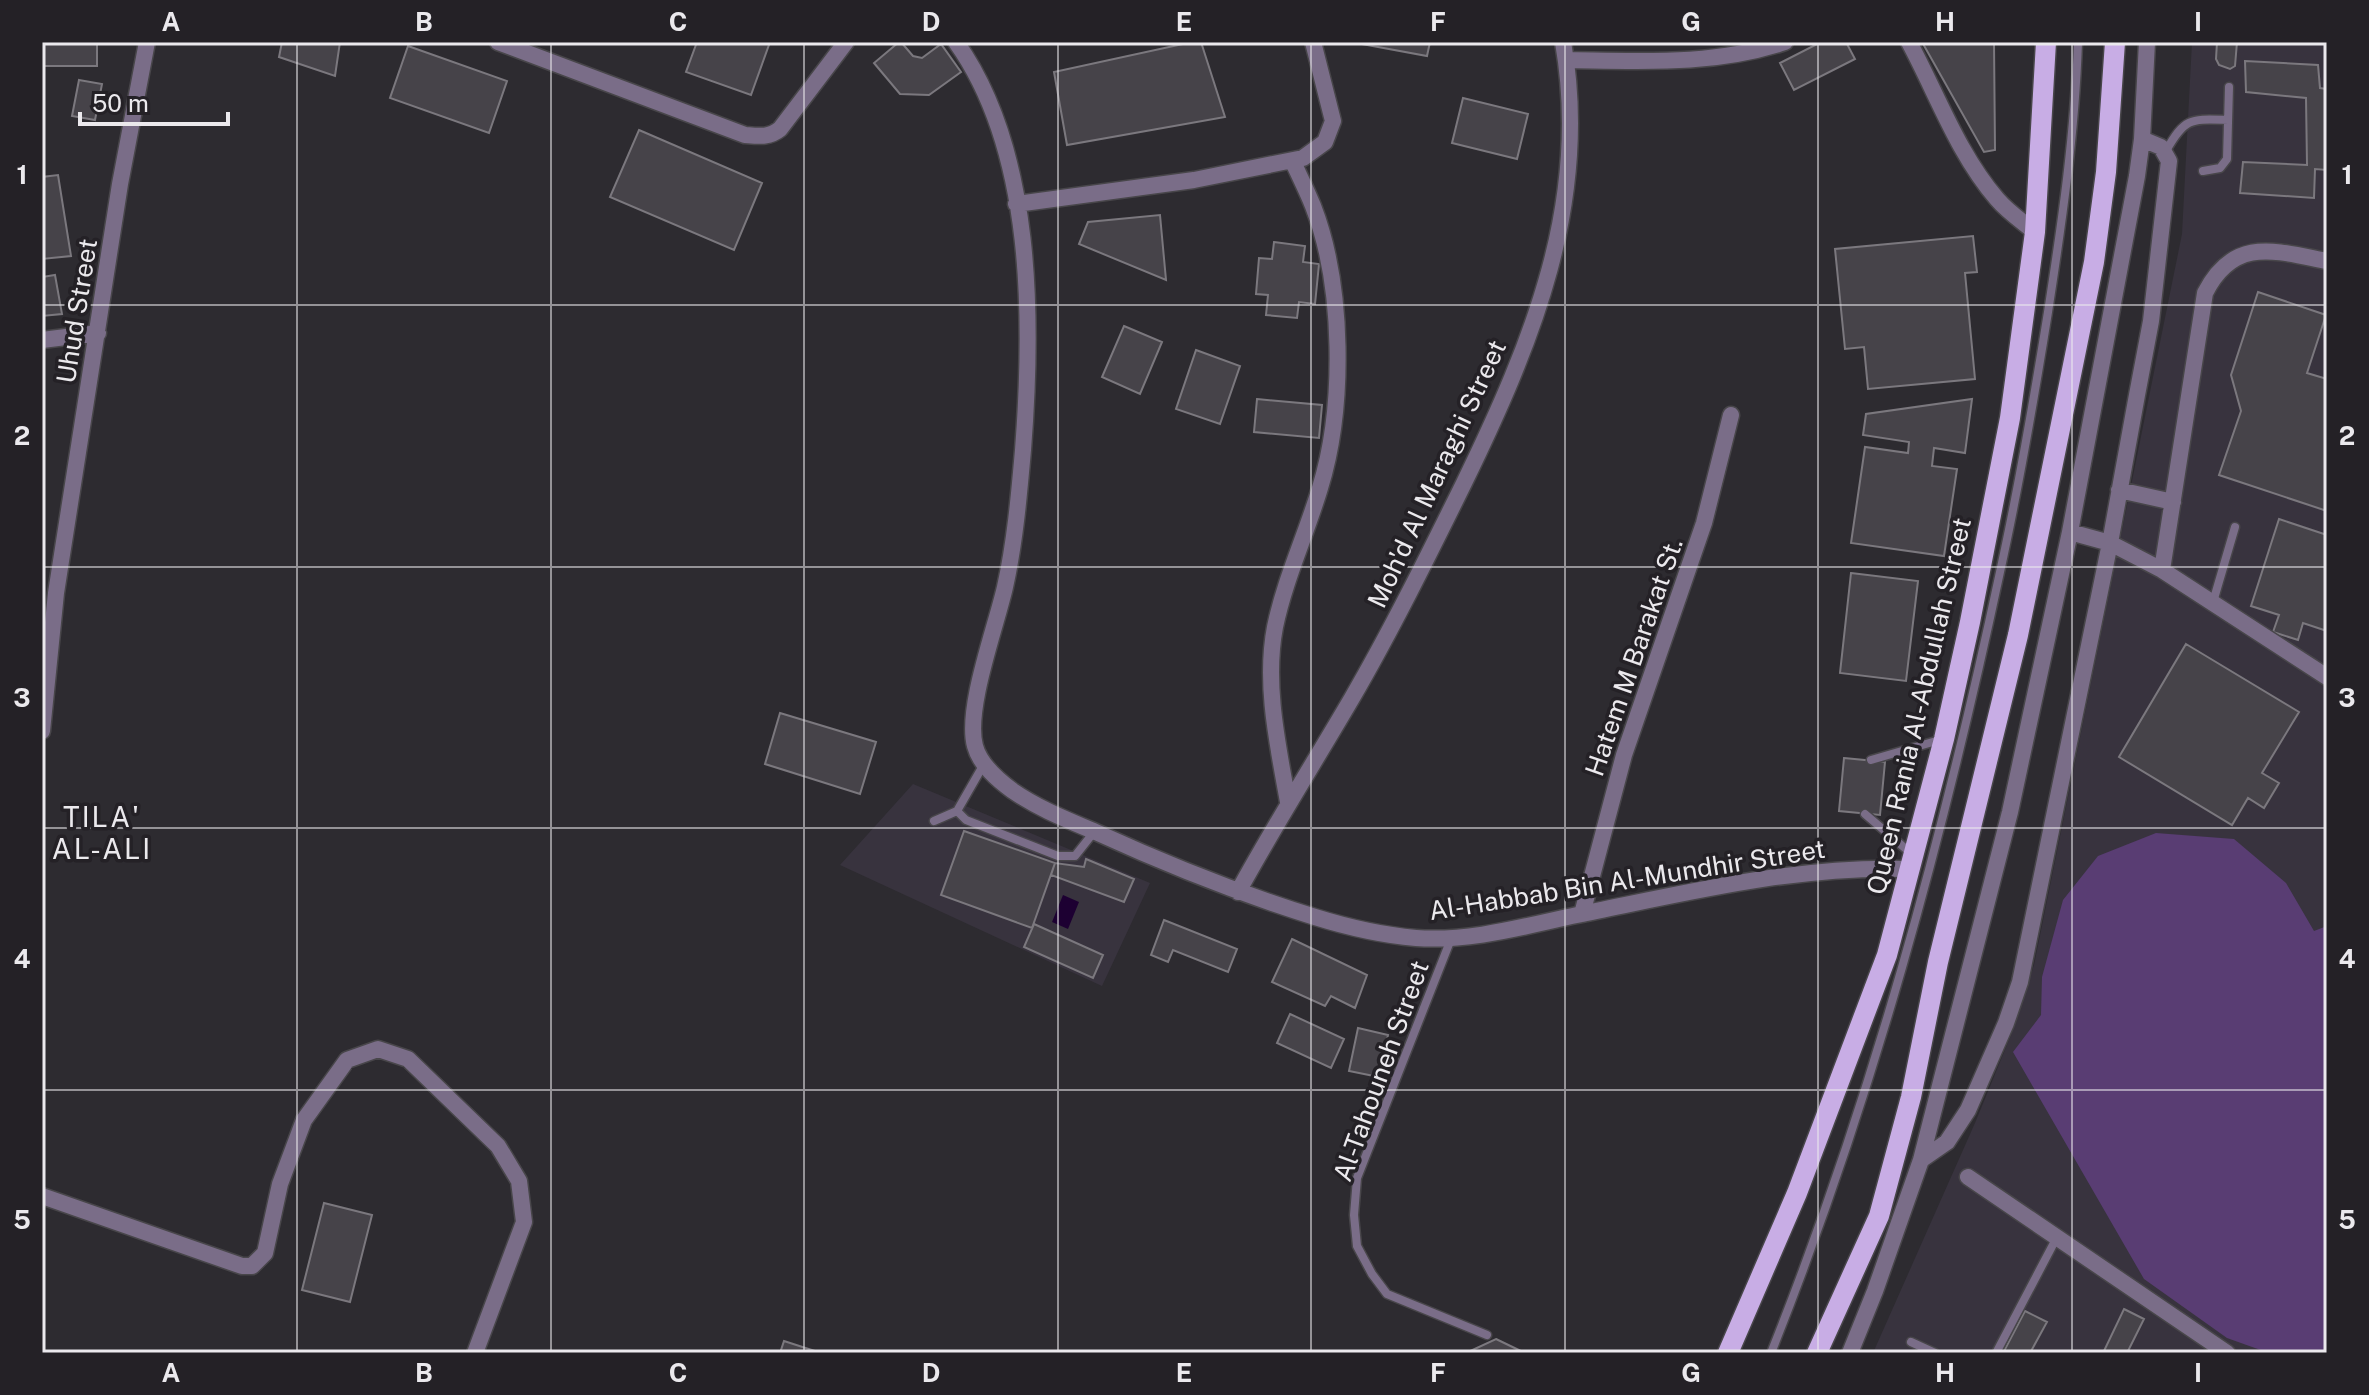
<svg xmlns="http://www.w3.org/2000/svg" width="2369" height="1395" font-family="'Public Sans',sans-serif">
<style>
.built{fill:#38333e}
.green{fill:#593d73}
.water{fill:#1d0032}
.building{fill:#464349;stroke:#7b787e;stroke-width:2}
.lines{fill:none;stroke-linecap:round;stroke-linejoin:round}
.service-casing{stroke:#48464a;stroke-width:11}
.minor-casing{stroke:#48464a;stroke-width:19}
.primary-casing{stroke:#48464a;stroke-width:23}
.service{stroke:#7a6d88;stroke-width:8}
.minor{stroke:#7a6d88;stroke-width:16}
.primary{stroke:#c8ade5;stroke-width:20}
.grid{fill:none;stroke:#ebe9ed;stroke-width:2;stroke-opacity:0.55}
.labels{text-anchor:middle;stroke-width:7;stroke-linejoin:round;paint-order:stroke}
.street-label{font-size:26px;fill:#ebe9ed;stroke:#242126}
.neighbourhood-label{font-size:28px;letter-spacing:2px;fill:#ebe9ed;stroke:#242126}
.neatline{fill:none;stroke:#ebe9ed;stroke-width:3}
.grid-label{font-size:26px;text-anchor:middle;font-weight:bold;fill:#ebe9ed}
</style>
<rect width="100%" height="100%" fill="#2d2b30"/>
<!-- built -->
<path class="built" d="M2192 42H2327V1353H1873L1975 1123 2011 1035 2034 965 2182 234Z
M913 784 1150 883 1102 986 840 865Z"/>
<!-- green -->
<path class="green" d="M2156 833 2234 839 2286 883 2314 931 2327 926V1353H2269L2227 1338 2144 1279 2013 1052 2041 1015 2042 977 2063 900 2098 856Z"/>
<!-- water -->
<path class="water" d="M1063 895 1079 902 1068 929 1052 922Z"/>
<!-- building -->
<path class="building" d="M42 42H97V66H42Z
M282 42H340L335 76 279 57Z
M697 42H770L751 95 686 72Z
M899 42H901L913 56 922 58 941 44 961 72 929 95 900 94 874 63Z
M1192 42H1201L1225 117 1067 145 1054 72Z
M1351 42H1430L1427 56Z
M1821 42H1846L1855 59 1794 90 1780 63Z
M1922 42H1994L1995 150 1984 152Z
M2217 42H2237L2235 66 2230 69 2219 65 2216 59Z
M408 46 507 81 489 133 390 98Z
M2245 61 2318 65 2320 88 2327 89V170L2315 169 2314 198 2240 193 2243 162 2307 165 2306 98 2246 92Z
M79 80 102 84 95 120 72 116Z
M1463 98 1528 114 1517 159 1452 143Z
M639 130 762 183 734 250 610 197Z
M58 175 71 256 42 259V177Z
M1160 215 1166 280 1079 244 1088 222Z
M1973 236 1977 272 1965 273 1975 379 1868 389 1864 347 1845 349 1835 249Z
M1274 242 1305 246 1303 262 1319 264 1315 304 1299 302 1297 318 1266 315 1268 295 1256 294 1259 258 1272 259Z
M55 275 62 314 42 316V277Z
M2258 292 2326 315 2307 373 2327 379V511L2219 475 2241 411 2231 375Z
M1124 326 1162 342 1140 394 1102 377Z
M1196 350 1240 366 1220 424 1176 409Z
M1257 399 1322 405 1319 438 1254 432Z
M1972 399 1965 453 1934 448 1932 466 1957 469 1944 556 1851 543 1865 447 1908 453 1909 442 1863 435 1866 414Z
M2279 519 2327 535V631L2303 623 2298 640 2273 632 2279 615 2251 606Z
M1851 573 1918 581 1906 681 1840 673Z
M2186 644 2299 712 2262 773 2279 783 2264 808 2248 798 2232 825 2119 757Z
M780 713 876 742 860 794 765 764Z
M1844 758 1885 762 1880 815 1839 811Z
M964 831 1055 863 1032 928 941 895Z
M1086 859 1134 879 1124 902 1051 875 1055 863 1084 867Z
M1164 920 1237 949 1228 972 1173 950 1168 962 1151 955Z
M1034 924 1103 955 1093 978 1024 947Z
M1292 939 1367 975 1355 1008 1331 996 1325 1006 1272 982Z
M1290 1014 1344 1039 1331 1068 1277 1043Z
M1358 1028 1388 1035 1379 1077 1349 1071Z
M324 1203 372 1215 350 1302 302 1290Z
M2124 1309 2144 1319 2127 1353H2103Z
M2025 1311 2047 1322 2030 1353H2003Z
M1496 1339 1525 1353H1466Z
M784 1341 821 1353H780Z"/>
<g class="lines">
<defs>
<path id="service" d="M2166 151C2185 117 2191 119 2228 120
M2203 171 2220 168 2227 159 2229 87
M2213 602 2235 527
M1871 760 1943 739
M984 764 957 811 966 820 1058 856H1075L1094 832
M1865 814 1913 855
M934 821 957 811
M1451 939 1357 1178 1354 1215 1357 1246 1372 1274 1387 1294 1487 1335
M1911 1342 1935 1353
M1771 1353C1872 1100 1943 838 2000 572 2019 486 2034 399 2048 312 2062 222 2075 133 2078 42
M1996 1353 2057 1237"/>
<path id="minor" d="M498 42 745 135C758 136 769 138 780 129L846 42
M956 42C1034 151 1033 321 1023 450 1019 496 1015 542 1005 587 996 627 965 709 975 746 980 765 998 780 1013 791 1039 809 1070 821 1098 833 1168 865 1241 894 1315 917 1347 927 1382 935 1416 938 1470 942 1525 926 1577 915 1686 893 1798 865 1909 869
M1909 42C1937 94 1958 154 1997 199 2008 212 2023 222 2035 232
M1566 60C1640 61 1714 66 1785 42
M1016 204 1194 180 1303 158 1325 142 1333 121 1313 42
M42 340 98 333
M2119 490 2173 502
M2070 532 2110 543 2162 570 2327 677
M2162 570 2205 293C2234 236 2275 251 2327 261
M42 731 56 593 120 184 147 42
M1288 802C1278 746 1264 684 1275 627 1285 579 1306 535 1320 488 1345 407 1344 286 1313 206 1307 191 1300 177 1293 162
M1238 892C1274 826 1314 763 1352 698 1392 629 1428 556 1464 483 1532 343 1591 201 1563 42
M1582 914 1624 755 1704 523 1731 415
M1921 1160 1947 1142 1968 1110 2006 1023 2020 982 2110 543 2137 395 2151 321 2169 161 2161 147 2142 139
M1968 1177 2227 1353
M42 1196 242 1266H252L265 1253 280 1184 304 1120 347 1060 378 1049 408 1059 498 1146 519 1181 524 1222 475 1353
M1850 1353 1875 1291 1921 1160 2010 812 2070 532 2137 176 2142 139 2147 42"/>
<path id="primary" d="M1728 1353 1797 1193 1887 955 1944 739 1970 622 2010 418 2035 232 2046 42
M1817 1353 1879 1216 1911 1097 1938 962 2018 635 2094 262 2106 172 2115 42"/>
</defs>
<!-- service casing -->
<use href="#service" class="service-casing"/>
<!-- minor casing -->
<use href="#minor" class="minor-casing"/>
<!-- primary casing -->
<use href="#primary" class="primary-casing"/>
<!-- service -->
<use href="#service" class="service"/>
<!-- minor -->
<use href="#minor" class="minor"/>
<!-- primary -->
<use href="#primary" class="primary"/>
</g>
<!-- grid -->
<path class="grid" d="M297 42V1353M551 42V1353M804 42V1353M1058 42V1353M1311 42V1353M1565 42V1353M1818 42V1353M2072 42V1353M42 305H2327M42 567H2327M42 828H2327M42 1090H2327"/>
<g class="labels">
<!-- street labels -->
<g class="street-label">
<text transform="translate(77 311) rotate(-81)" y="9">Uhud Street</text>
<text transform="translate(1437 474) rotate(-65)" y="9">Moh'd Al Maraghi Street</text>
<text transform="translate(1634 657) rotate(-71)" y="9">Hatem M Barakat St.</text>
<text transform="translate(1919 706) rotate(-77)" y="9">Queen Rania Al-Abdullah Street</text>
<text transform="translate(1627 880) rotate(-9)" y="9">Al-Habbab Bin Al-Mundhir Street</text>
<text transform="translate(1381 1071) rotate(-70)" y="9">Al-Tahouneh Street</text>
</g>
<!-- neighbourhood labels -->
<g class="neighbourhood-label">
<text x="102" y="827">TILA'<tspan x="102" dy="32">AL-ALI</tspan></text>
</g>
</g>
<!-- border -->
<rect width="2369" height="1395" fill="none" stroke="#242126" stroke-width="88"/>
<!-- scale -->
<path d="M80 112v12h148v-12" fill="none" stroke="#ebe9ed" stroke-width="4"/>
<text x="92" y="112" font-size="24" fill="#ebe9ed" stroke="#242126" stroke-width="6" paint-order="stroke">50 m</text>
<rect x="44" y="44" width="2281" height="1307" class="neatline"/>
<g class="grid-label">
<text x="171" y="31">A</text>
<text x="424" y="31">B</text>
<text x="678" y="31">C</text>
<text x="931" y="31">D</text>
<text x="1184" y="31">E</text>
<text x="1438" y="31">F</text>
<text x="1691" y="31">G</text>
<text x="1945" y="31">H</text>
<text x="2198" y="31">I</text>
<text x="22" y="184">1</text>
<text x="2347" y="184">1</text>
<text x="22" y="445">2</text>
<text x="2347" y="445">2</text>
<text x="22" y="707">3</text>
<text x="2347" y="707">3</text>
<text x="22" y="968">4</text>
<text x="2347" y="968">4</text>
<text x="22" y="1229">5</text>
<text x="2347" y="1229">5</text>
<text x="171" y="1382">A</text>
<text x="424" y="1382">B</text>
<text x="678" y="1382">C</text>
<text x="931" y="1382">D</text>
<text x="1184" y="1382">E</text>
<text x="1438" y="1382">F</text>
<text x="1691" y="1382">G</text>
<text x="1945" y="1382">H</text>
<text x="2198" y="1382">I</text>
</g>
</svg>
